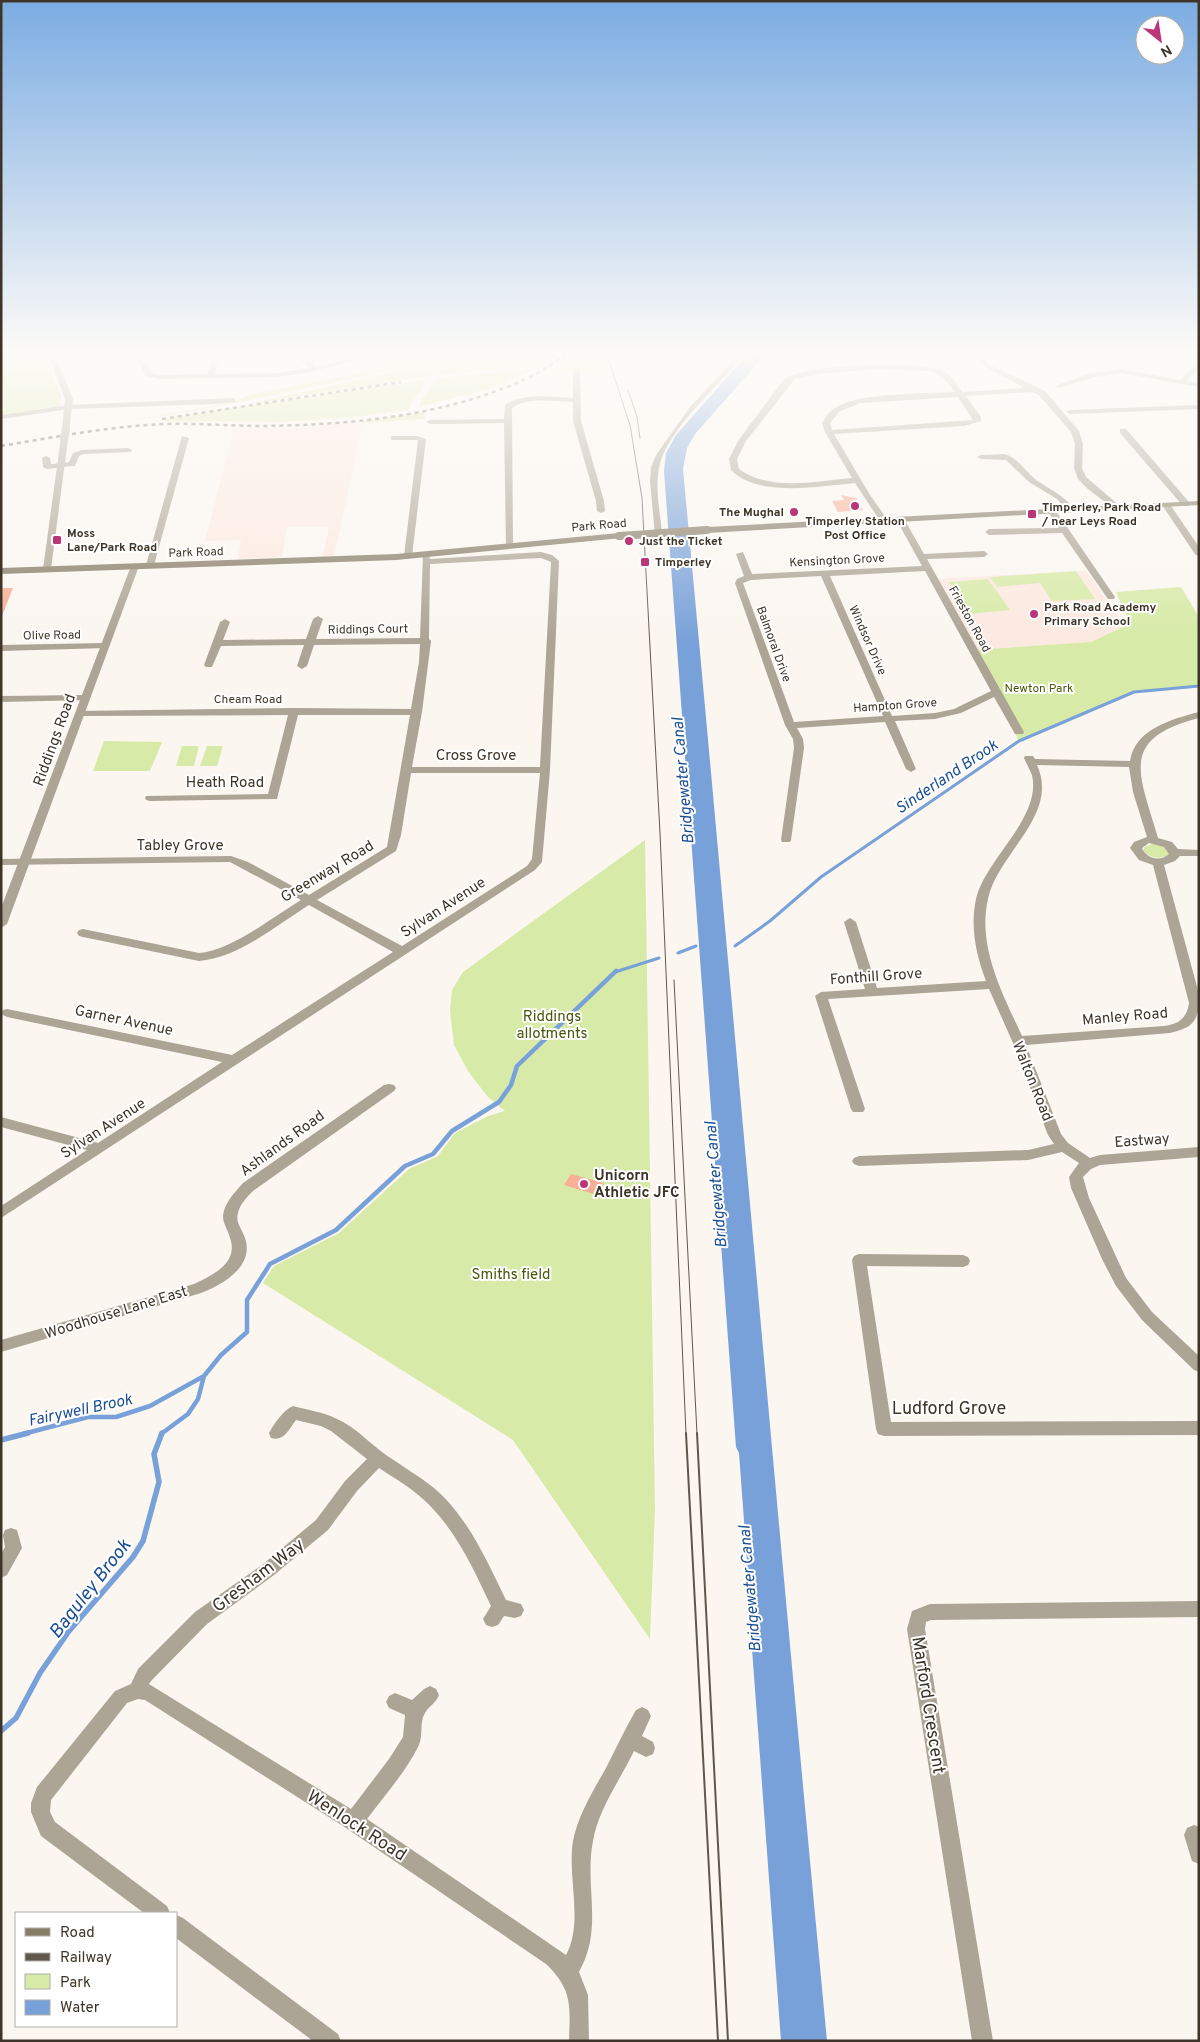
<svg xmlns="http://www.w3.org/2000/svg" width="1200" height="2042" font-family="Overpass,sans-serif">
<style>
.education{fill:#fce9e0}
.green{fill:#d7eaa7}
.water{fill:#79a1d9}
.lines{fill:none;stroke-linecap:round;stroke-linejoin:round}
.stream-far3{stroke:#79a1d9;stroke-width:2.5}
.stream-far2{stroke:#79a1d9;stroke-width:3}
.stream-far1{stroke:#79a1d9;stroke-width:4.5}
.stream{stroke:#79a1d9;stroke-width:5.5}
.building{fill:#f8af96}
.minor{fill:#aca495;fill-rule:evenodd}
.tertiary{fill:#aca495;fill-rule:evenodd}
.secondary{fill:#877c67;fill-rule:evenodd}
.tram-far1{stroke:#61584d;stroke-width:1}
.tram{stroke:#61584d;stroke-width:2}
.rail{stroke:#61584d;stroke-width:2.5;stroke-dasharray:4 4;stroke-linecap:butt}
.tertiary-bridge{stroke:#aca495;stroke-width:8}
.secondary-bridge{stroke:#877c67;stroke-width:8}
.poi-dot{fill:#bc3576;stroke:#fff;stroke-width:2}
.labels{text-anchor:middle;stroke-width:4;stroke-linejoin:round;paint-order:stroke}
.far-poi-label{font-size:12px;font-weight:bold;fill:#3e3428;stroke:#fff;text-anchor:start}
.far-street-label{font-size:12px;fill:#3e3428;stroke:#fff}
.far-park-label{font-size:12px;fill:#48580a;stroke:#fff}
.street-label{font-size:15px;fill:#3e3428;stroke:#fff}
.park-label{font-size:15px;fill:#48580a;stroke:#fff}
.poi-label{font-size:15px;font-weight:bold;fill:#3e3428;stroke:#fff;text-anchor:start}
.water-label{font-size:16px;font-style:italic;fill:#1c4f92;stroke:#fff}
.near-street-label{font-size:18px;fill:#3e3428;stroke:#fff}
.near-water-label{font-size:19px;font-style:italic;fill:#1c4f92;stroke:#fff}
</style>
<rect width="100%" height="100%" fill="#fbf6f0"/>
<!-- education -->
<path class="education" d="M364 421 334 556H323L329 527H287L282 557 238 559 241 540 205 541 234 428H295Z
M1086 571 1125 626 1091 642 973 650 933 579Z"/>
<!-- green -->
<path class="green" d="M1 355H44L62 396 59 406 1 415Z
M465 355H557L543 364 437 375 436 368 430 364Z
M568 355H605L608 361 557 363Z
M417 361 421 363C321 386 222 408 120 422L214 406 238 400 246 396Z
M604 364 608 369 547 373 555 367Z
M425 365 431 369 432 376 244 405Z
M535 369 489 389 419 407 421 400 438 378Z
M429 379 411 404 410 409 355 417 282 422 163 421 164 419Z
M425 412V419L363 423 364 421Z
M1076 571 1095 599 1052 601 1040 583 997 587 990 577Z
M988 579 1010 610 969 614 948 582Z
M1181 587 1199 617V686L1146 690 1134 692 1019 741 973 650 1091 642 1125 626 1122 617H1127L1116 592Z
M104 741 162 742 150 771H93Z
M182 746H199L194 766H176Z
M207 746H223L217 766H200Z
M645 840 655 1509 650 1639 513 1440 263 1283 274 1266 339 1233 409 1169 438 1156 455 1133 488 1116 505 1111 487 1096 468 1071 454 1045 450 1011 452 990 463 972Z
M1155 843 1165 846 1170 853 1169 855C1160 860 1150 858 1144 851V847Z"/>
<!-- water -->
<path class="water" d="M747 355H765L695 434 687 448 683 469C732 993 777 1517 827 2041H781L752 1649 749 1588 739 1453 736 1447 664 471 666 453 676 435Z"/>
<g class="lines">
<!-- stream-far3 -->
<path class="stream-far3" d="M1196 355 1199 356"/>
<!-- stream-far2 -->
<path class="stream-far2" d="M735 946 770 921 821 877 1019 741 1134 692 1199 686
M678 953 696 946
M615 972 659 958"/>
<!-- stream-far1 -->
<path class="stream-far1" d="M23 1434 88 1417H116L150 1406 204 1376 221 1355 247 1332V1300L270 1264 336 1230 405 1166 433 1154 452 1131 499 1102 511 1085 517 1066 616 971
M161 1434 188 1414 198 1399 204 1376"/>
<!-- stream -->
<path class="stream" d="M1 1440 28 1433
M1 1731 16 1718 40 1673 69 1631 133 1557 143 1541 159 1482 154 1454 162 1433"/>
</g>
<!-- building -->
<path class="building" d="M841 495 856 498 863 510 838 512 832 501 844 500Z
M1 588H13L2 616H1Z
M571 1174 604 1183 597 1195 564 1185Z"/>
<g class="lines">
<!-- minor -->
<path class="minor" d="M56 355H74L52 360 49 358Z
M134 355H141L152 373 159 375 207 374 213 358 216 356 219 358 215 374 276 373 309 368 295 355H303L316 367 362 355H375L307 373 276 377 159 379 146 376Z
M738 355H745C720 384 666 430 659 468 655 488 660 513 662 533L655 535 650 481 651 467 656 455 690 407Z
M972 355H980L990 365 1045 391 1079 431 1083 444 1082 468 1086 477 1121 507 1120 509H1114L1088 489 1078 479 1074 468 1075 444 1071 432 1039 395 1032 392 966 396 981 417V421L964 426 834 434 870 495 887 519 886 521H880L855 483C820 486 758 498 731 470L729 459 738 441 784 379C804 364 917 360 941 370 950 373 957 385 962 392L1024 388 986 367ZM876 369 931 371 943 377 955 392C925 394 859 392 835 408 829 412 825 417 822 423L825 432 852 478C815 481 771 492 739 469L737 459 746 441 795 379 817 374ZM958 397 973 420 832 430 830 423 840 411 861 403Z
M1193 367 1199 368 1187 381 1199 383V387L1121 373 1095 377 1059 388 1055 386 1091 373 1121 369 1180 380Z
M573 368 580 370 581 421 604 501 605 511 601 513 597 511 596 501 573 421V402C554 402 528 396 512 408L513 546 506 548 504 423 430 424 426 422 430 420 504 419 505 405C524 392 552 397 573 398Z
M232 398H235V402L216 404 69 409 1 419V415L69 405Z
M1199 405V409L1070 414 1066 412 1070 410Z
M1120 429H1126L1189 502V506H1183L1120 433Z
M182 436 189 438 154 565 147 567 146 565Z
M391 436H417L426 439 412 556 408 559 404 556 418 440H391Z
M128 448 132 450 131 452 84 454 79 456 75 466H72L47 469 43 467 42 458 46 456 50 458 51 464 69 462 73 453 82 450Z
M1005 454C1018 458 1025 471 1035 479 1051 491 1062 493 1075 510L1074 512H1068L1057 499 1029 482 1006 460 981 459 977 457 981 455Z
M1163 503H1169L1199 547V557L1195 554 1162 505Z
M1048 508H1054L1115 597 1114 599H1108L1062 533 989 535 985 532 989 529 1059 528 1047 510Z
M897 517H903L924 554 984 551 988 554 984 557 927 559 1024 732 1023 734H1015L994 697 961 713 935 719 895 721 916 769 911 772 906 769 885 722 797 728 803 739 804 748 791 840 790 842H782L781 840 794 748 793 739 785 725 735 583 737 579 744 576 736 554 743 552 752 574 922 566 896 519ZM925 571 991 691 954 709 935 713 892 716 830 576ZM821 576 883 716 794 722 743 583 751 580Z
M541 552 552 555 559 561 550 770 542 862 535 870 1 1218V1206L87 1150 1 1127V1117L98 1143 222 1062 7 1017 1 1014 3 1010 7 1009 232 1055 393 952 309 905C277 925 238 958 199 961L83 937 79 936 77 933 79 930 83 929 199 953C230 951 273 917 301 900L230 862 1 865V859L231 856 248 862 309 895 387 847 410 715H298L277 799 150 801 146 800 145 798 146 796 268 794 288 715 80 716 76 715V711L294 708 411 709 419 662 420 644 314 645 307 666 302 669 297 666 304 645 221 646 212 667H206L204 665 220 622 225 619 230 622 223 640 306 639 313 619 318 616 323 619 316 639 420 638 423 554H429L430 559ZM541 558 551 562 540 767H412L422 712 431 641 429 639 430 564ZM411 773H540L532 859 527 866 402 946 317 900 396 851 401 835Z
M104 643 109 646 107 648 1 651V645Z
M85 695 90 698 88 700 1 702V696Z
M1199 712V718C1117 739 1140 775 1158 838L1172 842 1178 849 1199 850V856H1180L1175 861 1164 865 1199 994C1199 1019 1196 1027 1170 1033L1026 1045 1061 1134 1068 1143 1090 1158 1100 1155 1199 1147V1157L1100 1165 1091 1169 1083 1177 1089 1198 1126 1278 1152 1312 1199 1356V1372L1194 1370 1142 1320 1116 1286 1102 1259 1071 1188 1069 1177 1079 1163 1062 1152 1028 1160 859 1166 854 1164 852 1161 854 1158 859 1156 1028 1150 1054 1144 1048 1135 1013 1043 989 989 828 999 865 1109 863 1112H853L851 1109 815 996 821 992 865 989 844 922 850 918 856 922 877 988 986 981C976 955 970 927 976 899 985 859 1042 818 1032 775 1030 770 1026 763 1024 758L1025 756H1033L1035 759 1130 761C1135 729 1172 719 1199 712ZM1037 765 1129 767 1133 792 1147 837 1134 842 1130 848 1139 860 1153 865 1189 1003C1187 1018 1179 1024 1164 1026L1022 1036C1003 994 977 947 988 899 997 854 1060 815 1037 765ZM1149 843 1164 847 1169 854C1160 862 1147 859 1142 848Z
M389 1084 394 1085 396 1088 394 1091 253 1191C247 1197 240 1204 238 1213 235 1222 242 1229 245 1238 255 1267 221 1286 198 1294L1 1352V1340L194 1284C213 1275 239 1263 230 1238 228 1230 223 1224 223 1216 224 1203 235 1192 243 1183L384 1085Z
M859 1254 963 1255 968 1257 970 1261 968 1265 963 1267 867 1266 891 1422 1199 1421V1435L884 1436 878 1434 876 1429 852 1260 854 1256Z
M293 1406C308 1410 323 1412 337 1419 356 1427 370 1444 386 1455 402 1466 419 1476 434 1488 468 1517 487 1561 506 1600L521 1604 524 1610 521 1616 515 1618 504 1616 498 1625 492 1627 486 1625 483 1619 491 1606C473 1568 455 1528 423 1499 410 1487 394 1478 379 1468L357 1491 328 1530 274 1575 207 1624 151 1681 149 1684 351 1809 389 1759 403 1737 405 1715 389 1708 386 1702 389 1696 395 1693 412 1700 424 1689 430 1686 436 1689 439 1695C436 1703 429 1706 425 1713 419 1722 424 1736 418 1747 405 1773 384 1796 367 1819L566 1955C584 1922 567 1878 573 1841 578 1815 593 1791 606 1768 616 1748 625 1729 636 1710L642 1707 648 1710 651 1716 642 1736 653 1742 655 1748 653 1754 646 1757 634 1751C620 1780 598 1810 593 1841 584 1887 604 1928 579 1972L588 1995 589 2041H569C570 2006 573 1990 546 1964L346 1828 145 1700 138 1699 127 1703 51 1800 50 1812 55 1822 167 1906 170 1913H144L41 1836 31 1812V1803L37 1787 115 1691 131 1684 138 1669 195 1612 262 1565 316 1520 345 1481 367 1459 331 1431 321 1426 296 1420C289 1429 284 1442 271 1438L269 1433C274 1424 283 1410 293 1406Z
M11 1528 17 1530 22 1548 7 1575 1 1578V1554L5 1547 3 1535 5 1530Z
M1199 1601V1617L931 1620 926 1622 925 1629 993 2041H972L907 1629 912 1611 930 1604Z
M1194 1825 1199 1827V1864L1192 1861 1184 1835 1187 1828Z
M176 1915 183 1918 338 2034 341 2041H313L176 1938Z"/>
<!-- tertiary -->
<path class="tertiary" d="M48 355H55L73 399 69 431 62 429 65 399Z
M61 437 68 439 51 569 47 572 43 569Z
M135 563 139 566 7 924 1 928V908L131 566Z"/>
<!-- secondary -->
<path class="secondary" d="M1199 501V505L707 533 703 530 707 527Z
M619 533 622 534V538L396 560 1 574V568L396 554Z"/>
<!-- tram-far1 -->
<path class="tram-far1" d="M607 355 630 425 642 498 660 833 686 1434
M628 390 637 417 640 438
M674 980 697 1434"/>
<!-- tram -->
<path class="tram" d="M686 1433 718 2041
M697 1433 728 2041"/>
<!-- rail -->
<path class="rail" d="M162 419 401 382
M1 446C56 437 110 426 166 424 198 423 229 426 261 426 352 425 450 416 534 375 545 369 555 361 566 355"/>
<!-- tertiary-bridge -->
<path class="tertiary-bridge" d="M64 439 66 429"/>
<!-- secondary-bridge -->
<path class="secondary-bridge" d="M619 536 707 530"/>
</g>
<!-- sky -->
<linearGradient id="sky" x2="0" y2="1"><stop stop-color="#7bace2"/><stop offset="0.55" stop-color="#fdfbf8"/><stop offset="1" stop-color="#fdfbf8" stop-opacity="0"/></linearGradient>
<rect width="1200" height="641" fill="url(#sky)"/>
<!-- markers -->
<g class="poi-dot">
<circle cx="855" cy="506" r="5"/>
<circle cx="794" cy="512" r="5"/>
<rect x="1027" y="509" width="10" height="10" rx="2.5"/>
<rect x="52" y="535" width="10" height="10" rx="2.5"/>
<circle cx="629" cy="541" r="5"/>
<rect x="640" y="557" width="10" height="10" rx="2.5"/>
<circle cx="1034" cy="614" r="5"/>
<circle cx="584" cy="1184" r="5"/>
</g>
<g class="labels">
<!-- far-poi labels -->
<g class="far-poi-label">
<text x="1042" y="511">Timperley, Park Road<tspan x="1042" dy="14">/ near Leys Road</tspan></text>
<text x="784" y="516" text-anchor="end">The Mughal</text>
<text x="855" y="525" text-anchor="middle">Timperley Station<tspan x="855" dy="14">Post Office</tspan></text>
<text x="67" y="537">Moss<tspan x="67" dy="14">Lane/Park Road</tspan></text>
<text x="639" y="545">Just the Ticket</text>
<text x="655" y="566">Timperley</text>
<text x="1044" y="611">Park Road Academy<tspan x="1044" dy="14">Primary School</tspan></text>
</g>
<!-- far-street labels -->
<g class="far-street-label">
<text transform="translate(599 525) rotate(-5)" y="4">Park Road</text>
<text transform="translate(196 552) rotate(-2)" y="4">Park Road</text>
<text transform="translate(837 560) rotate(-3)" y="4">Kensington Grove</text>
<text transform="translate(970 619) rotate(61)" y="4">Frieston Road</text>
<text transform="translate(368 629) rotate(-1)" y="4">Riddings Court</text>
<text transform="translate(52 635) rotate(-1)" y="4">Olive Road</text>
<text transform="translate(868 640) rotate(66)" y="4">Windsor Drive</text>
<text transform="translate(774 644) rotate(70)" y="4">Balmoral Drive</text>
<text x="248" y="703">Cheam Road</text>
<text transform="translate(895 705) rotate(-4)" y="4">Hampton Grove</text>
</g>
<!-- far-park labels -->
<g class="far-park-label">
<text x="1039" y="692">Newton Park</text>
</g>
<!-- street labels -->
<g class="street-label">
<text transform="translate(54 740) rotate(-70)" y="5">Riddings Road</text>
<text x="476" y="760">Cross Grove</text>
<text x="225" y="787">Heath Road</text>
<text x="180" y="850">Tabley Grove</text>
<text transform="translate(327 871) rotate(-31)" y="5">Greenway Road</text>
<text transform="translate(443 907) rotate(-33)" y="5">Sylvan Avenue</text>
<text transform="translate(876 976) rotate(-4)" y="5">Fonthill Grove</text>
<text transform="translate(1125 1016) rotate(-5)" y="5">Manley Road</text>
<text transform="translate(124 1020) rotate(12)" y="5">Garner Avenue</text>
<text transform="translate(1033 1081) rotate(68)" y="5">Walton Road</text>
<text transform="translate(103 1128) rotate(-33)" y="5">Sylvan Avenue</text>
<text transform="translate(1142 1140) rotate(-4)" y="5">Eastway</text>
<text transform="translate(282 1143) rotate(-36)" y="5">Ashlands Road</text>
<text transform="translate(116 1312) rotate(-17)" y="5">Woodhouse Lane East</text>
</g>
<!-- park labels -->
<g class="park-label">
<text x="552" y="1021">Riddings<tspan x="552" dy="17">allotments</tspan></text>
<text x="511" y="1279">Smiths field</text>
</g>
<!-- poi labels -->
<g class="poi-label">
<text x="594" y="1180">Unicorn<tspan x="594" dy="17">Athletic JFC</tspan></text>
</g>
<!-- water labels -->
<g class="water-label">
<text transform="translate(946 776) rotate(-34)" y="6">Sinderland Brook</text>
<text transform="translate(682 781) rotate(-95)" y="6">Bridgewater Canal</text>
<text transform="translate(715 1185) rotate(-95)" y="6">Bridgewater Canal</text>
<text transform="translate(80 1409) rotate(-12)" y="6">Fairywell Brook</text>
<text transform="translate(749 1589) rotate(-95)" y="6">Bridgewater Canal</text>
</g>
<!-- near-street labels -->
<g class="near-street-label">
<text x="949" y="1414">Ludford Grove</text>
<text transform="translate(258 1575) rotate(-37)" y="6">Gresham Way</text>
<text transform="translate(929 1705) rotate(81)" y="6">Marford Crescent</text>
<text transform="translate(357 1825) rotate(33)" y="6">Wenlock Road</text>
</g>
<!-- near-water labels -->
<g class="near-water-label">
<text transform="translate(89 1588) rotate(-52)" y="7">Baguley Brook</text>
</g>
</g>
<!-- border -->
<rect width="1200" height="2042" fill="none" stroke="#3e3428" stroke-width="5"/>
<!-- legend -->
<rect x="15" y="1912" width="162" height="115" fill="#ffffff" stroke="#b2aea9"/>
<rect x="25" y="1928" width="25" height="8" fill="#877c67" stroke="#b2aea9"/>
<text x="60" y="1937" font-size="15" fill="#3e3428">Road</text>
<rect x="25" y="1953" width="25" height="8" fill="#61584d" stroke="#b2aea9"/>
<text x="60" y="1962" font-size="15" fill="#3e3428">Railway</text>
<rect x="25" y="1974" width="25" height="15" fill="#d7eaa7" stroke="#b2aea9"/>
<text x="60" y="1987" font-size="15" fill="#3e3428">Park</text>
<rect x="25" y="2000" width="25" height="15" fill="#79a1d9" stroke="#b2aea9"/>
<text x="60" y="2012" font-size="15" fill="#3e3428">Water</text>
<!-- north arrow -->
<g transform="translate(1160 40) rotate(150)"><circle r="24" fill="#ffffff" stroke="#b2aea9"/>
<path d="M0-4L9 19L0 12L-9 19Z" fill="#bc3576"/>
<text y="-8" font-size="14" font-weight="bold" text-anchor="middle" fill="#3e3428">N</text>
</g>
</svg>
